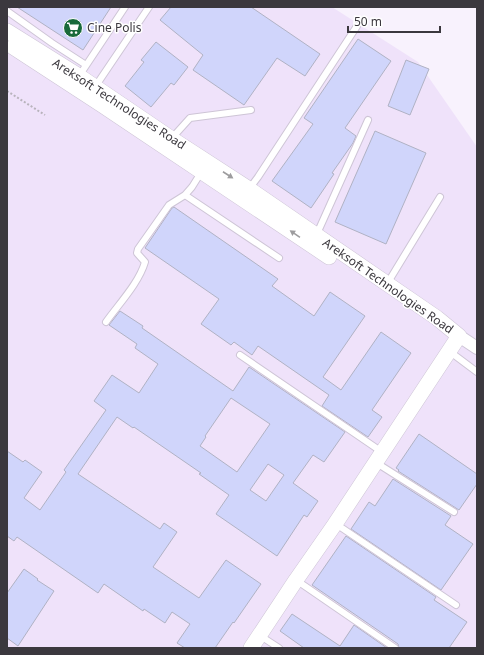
<svg xmlns="http://www.w3.org/2000/svg" width="484" height="655" font-family="'Noto Sans',sans-serif">
<style>
.built{fill:#efe2fa}
.building{fill:#d0d5fb;stroke:#b0b2c4;fill-rule:evenodd}
.lines{fill:none;stroke-linecap:round;stroke-linejoin:round}
.service-casing{stroke:#cec5d6;stroke-width:8}
.minor-casing{stroke:#cec5d6;stroke-width:14}
.tertiary-casing{stroke:#cec5d6;stroke-width:16}
.path{stroke:#b8b3bc;stroke-width:2;stroke-dasharray:2 2;stroke-linecap:butt}
.service{stroke:#fff;stroke-width:6}
.minor{stroke:#fff;stroke-width:12}
.tertiary{stroke:#fff;stroke-width:15}
.oneway{fill:#9d9c9e}
.labels{text-anchor:middle;stroke-width:3;stroke-linejoin:round;paint-order:stroke}
.poi-label{font-size:12px;fill:#3b383e;stroke:#fff;text-anchor:start}
.street-label{font-size:12px;fill:#3b383e;stroke:#fff}
</style>
<rect width="100%" height="100%" fill="#f8f2fd"/>
<!-- built -->
<path class="built" d="M7 7H332L418 62 477 147V648H7Z"/>
<!-- building -->
<path class="building" d="M17 7H111L83 50Z
M171 7H251L320 54 305 76 277 58 244 105 193 70 203 55 160 20Z
M358 39 391 61 345 128 356 136 353 143 332 173 334 174 311 208 272 181 313 124 304 118Z
M156 42 188 67 174 85 171 83 151 107 125 86 144 62 141 60Z
M406 60 429 69 410 115 388 106Z
M375 131 426 153 386 244 335 222Z
M174 207 278 279 272 286 314 316 330 292 365 316 323 377 341 390 381 332 411 353 372 410 382 417 368 437 322 406 329 395 258 346 252 355 234 342 231 345 201 324 219 299 145 248 172 208Z
M120 311 143 326 142 328 233 391 249 367 345 432 324 462 313 455 293 483 318 501 307 517 304 515 277 556 216 514 229 495 199 474 201 473 134 427 133 428 117 417 78 474 160 529 164 523 177 532 153 567 199 598 226 560 261 584 234 623 233 622 215 648H185L177 643 190 624 172 612 165 623 144 609 143 611 104 584 98 593 17 537 14 541 7 536V451L23 462 25 460 42 472 24 498 40 510 66 472 64 470 106 410 94 401 112 375 139 393 158 364 135 348 137 344 109 325ZM231 398 270 424 237 472 200 446 206 437 205 436ZM268 464 284 475 266 501 250 490Z
M419 434 477 474V484L459 510 398 471 399 470 396 468Z
M393 479 451 516 445 525 473 544 441 590 351 529 369 502 375 506Z
M346 536 436 597 434 600 467 622 449 648H399L398 644 312 585Z
M24 569 38 579 37 580 54 591 18 646 7 638V593Z
M292 614 340 646 354 625 387 648H304L280 631Z"/>
<g class="lines">
<defs>
<path id="service" d="M7 11 52 43 86 65
M79 76 125 7
M95 87 149 7
M172 138 190 118 251 110
M249 189 258 177 357 26
M185 195 279 258
M316 236 368 120
M387 284 440 197
M106 322C118 305 139 283 145 262L137 253 138 249 169 205 185 195 192 187 202 171
M449 351 477 372
M240 355 382 452
M375 462 454 512
M336 524 456 605
M296 580 395 648
M259 635 279 648"/>
<path id="minor" d="M459 336 477 348"/>
<path id="tertiary" d="M7 31 79 76 172 139 249 189 437 318 459 336
M13 47 102 105 329 257
M251 648 296 580 335 524 459 336"/>
</defs>
<!-- service casing -->
<use href="#service" class="service-casing"/>
<!-- minor casing -->
<use href="#minor" class="minor-casing"/>
<!-- tertiary casing -->
<use href="#tertiary" class="tertiary-casing"/>
<!-- path -->
<path class="path" d="M7 91 45 115"/>
<!-- service -->
<use href="#service" class="service"/>
<!-- minor -->
<use href="#minor" class="minor"/>
<!-- tertiary -->
<use href="#tertiary" class="tertiary"/>
</g>
<!-- one-way arrows -->
<defs><path id="oneway-solid" d="M-6-.8H1V-3.2L6.5 0L1 3.2V.8H-6Z"/></defs>
<g class="oneway">
<use href="#oneway-solid" transform="translate(228 175) rotate(33)"/>
<use href="#oneway-solid" transform="translate(295 234) rotate(-146)"/>
</g>
<!-- icons -->
<defs>
<symbol id="supermarket-disc" viewBox="-11 -11 22 22"><circle r="9.5" fill="#186a3b" stroke="#fff"/><path d="M-6-5.5h2.5l.6 2H6L4.5 2H-2.5L-4.4-4H-6ZM-1.5 3.2a1.3 1.3 0 1 0 .1 0ZM3 3.2a1.3 1.3 0 1 0 .1 0Z" fill="#fff"/></symbol>
</defs>
<g fill-rule="evenodd">
<use href="#supermarket-disc" x="62" y="17" width="22" height="22"/>
</g>
<g class="labels">
<!-- poi labels -->
<g class="poi-label">
<text x="87" y="32">Cine Polis</text>
</g>
<!-- street labels -->
<g class="street-label">
<text transform="translate(119 104) rotate(33)" y="4">Areksoft Technologies Road</text>
<text transform="translate(388 286) rotate(35)" y="4">Areksoft Technologies Road</text>
</g>
</g>
<!-- border -->
<rect width="484" height="655" fill="none" stroke="#3b383e" stroke-width="16"/>
<!-- scale -->
<path d="M348 26v6h92v-6" fill="none" stroke="#3b383e" stroke-width="2"/>
<text x="354" y="26" font-size="12" fill="#3b383e" stroke="#ffffff" stroke-width="3" paint-order="stroke">50 m</text>
</svg>
